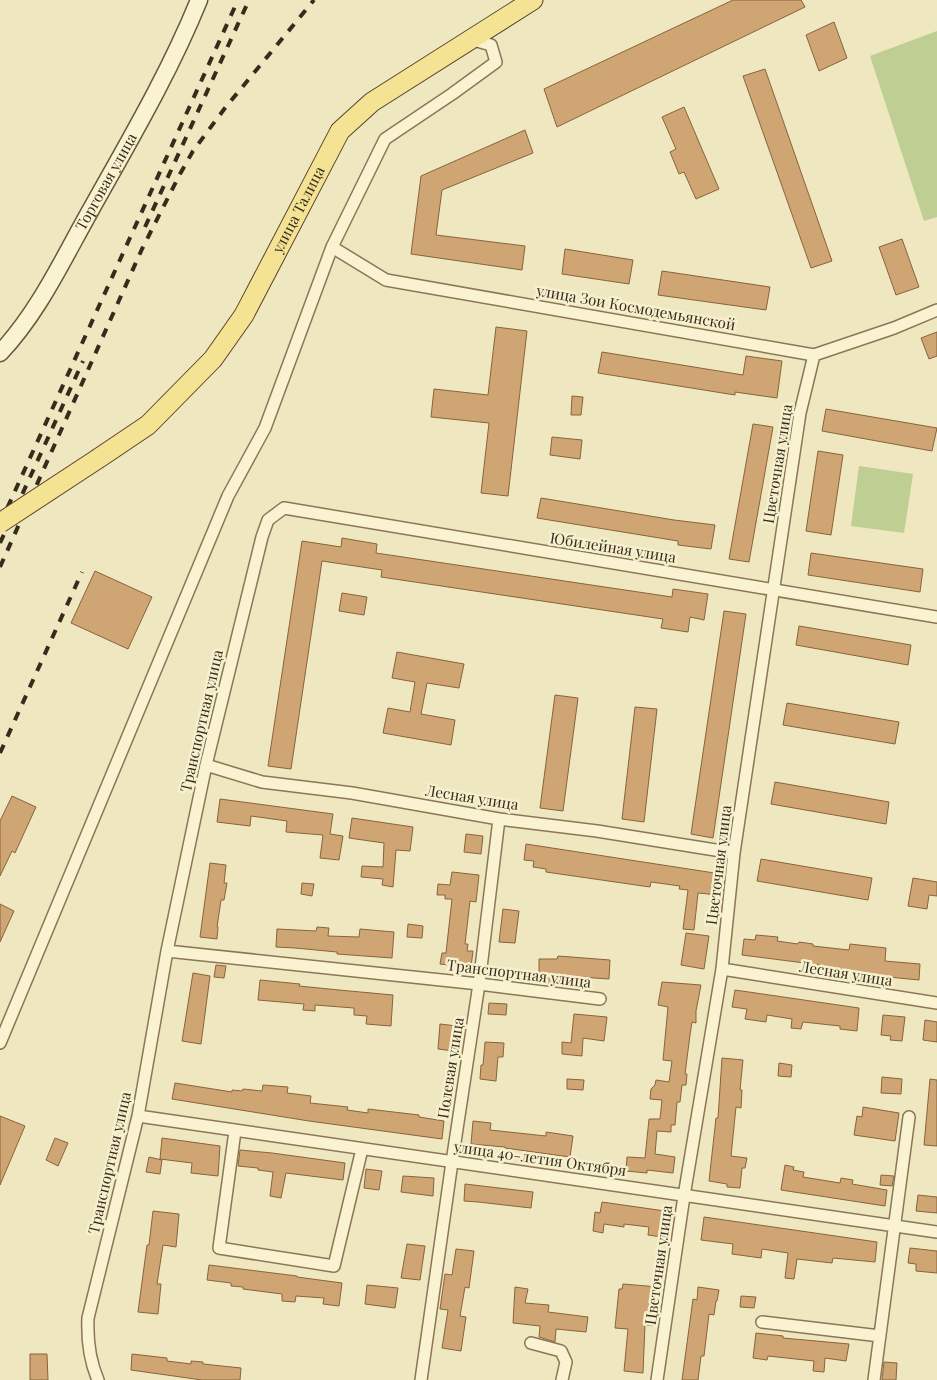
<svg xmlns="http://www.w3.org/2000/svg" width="937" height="1380" font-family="'Playfair Display',serif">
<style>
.green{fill:#bfce92}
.building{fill:#cfa573;stroke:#89633b}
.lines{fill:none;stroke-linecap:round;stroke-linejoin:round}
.street-casing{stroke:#897756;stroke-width:14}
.secondary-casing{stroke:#6a583a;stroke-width:19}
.primary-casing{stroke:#56442b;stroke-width:21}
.street{stroke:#faf3d2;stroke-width:11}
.secondary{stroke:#faf3d2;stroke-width:16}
.primary{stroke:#f5e394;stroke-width:19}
.rail{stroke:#372c1c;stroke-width:4;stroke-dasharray:9 9;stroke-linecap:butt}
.primary-bridge-casing{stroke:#56442b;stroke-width:21;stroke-linecap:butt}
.primary-bridge{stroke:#f5e394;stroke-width:19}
.labels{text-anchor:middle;stroke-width:5;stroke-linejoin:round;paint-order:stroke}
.street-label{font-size:15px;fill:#372c1c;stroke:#f7f0ce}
</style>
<rect width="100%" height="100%" fill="#efe7bf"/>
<!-- green -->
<path class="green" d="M937 31V217L924 221 870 56Z
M859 466 913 474 904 533 851 526Z"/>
<!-- building -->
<path class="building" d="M733 0H801L805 7 557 127 544 89Z
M834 22 847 58 819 71 806 35Z
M765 69 832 261 811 268 743 76Z
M684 107 719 189 696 199 684 172 679 174 670 152 676 149 662 117Z
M525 130 533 153 442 190 436 235 525 246 522 270 411 254 421 176Z
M902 239 919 287 896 295 879 247Z
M565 249 633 260 629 284 562 274Z
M662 271 770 287 766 310 658 295Z
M496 327 527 331 508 496 481 493 489 423 431 417 434 389 488 395Z
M937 332V356L929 359 921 338Z
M602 352 743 375 746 356 782 361 777 398 735 392V395L598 373Z
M572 396 583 397 581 415H571Z
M826 409 937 428 932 451 822 431Z
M753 424 773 427 749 562 729 559Z
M552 437 582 440 580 459 550 455Z
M818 451 843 455 831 535 806 531Z
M541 498 674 520 715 525 711 549 678 545V541L537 518Z
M342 538 377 544 376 553 672 597 673 589 708 594 704 620 690 617 688 632 661 628 663 619 381 577 382 570 322 561 291 769 268 766 302 541 341 547Z
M811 553 923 569 920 592 808 575Z
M95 571 152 597 128 649 71 623Z
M342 593 367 597 364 615 339 611Z
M724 611 746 614 713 838 691 834Z
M799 626 911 645 908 665 796 645Z
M397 652 464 664 459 688 427 683 421 714 455 720 451 745 383 733 388 708 410 712 415 682 392 678Z
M555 695 578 698 563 811 540 808Z
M787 703 899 722 895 744 783 725Z
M635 707 657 709 644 822 622 819Z
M775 782 889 802 886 824 771 804Z
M12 796 36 807 15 853 12 851 0 876V821Z
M220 799 333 814 330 834 343 836 339 860 320 858 323 835 286 832 287 821 251 816 250 826 217 822Z
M352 818 413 827 410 851 396 850 393 887 382 885 383 879 361 877 362 866 383 867 384 843 349 838Z
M466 834 483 836 481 854 464 852Z
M526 844 721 874 718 895 698 893 694 930 683 929 688 890 679 889 680 886 651 882 650 887 546 872V869L533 867 534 861 524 860Z
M761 859 872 878 868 900 757 881Z
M210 863 226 865 224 883H227L224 900H221L217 927H218L217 939 200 937Z
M452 872 479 875 476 902 470 901 465 944H468L467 951H473L471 967 440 964 442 953H446L452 899H445V895H437L438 884 450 885Z
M913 878 937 882V896L929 895 927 909 908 906Z
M302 883 314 884 312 896 301 894Z
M0 904 14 911 0 942Z
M503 909 519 911 515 943 499 942Z
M408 924 423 926 422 938 407 937Z
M317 927 329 928 328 936 359 937 360 929 394 932 392 958 337 954V952L295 948 276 947 277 929 316 931Z
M686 933 709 936 704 969 681 965Z
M756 935 778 937 777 941 798 944 799 942 813 944V946L849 950 850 944 886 948 885 961 920 964 919 980 868 975V973L820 967V965L742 955 744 939 755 940Z
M558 956 610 960 609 979 580 977V984L539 983V959H557Z
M216 965 226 966 224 978 214 977Z
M193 973 210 976 201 1044 182 1041Z
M260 980 300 984 299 986 339 990 393 995 391 1026 366 1024 367 1016 354 1015V1008L315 1005V1011L303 1010 304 1004 258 1000Z
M662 982 701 985 696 1011V1023L692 1022 690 1035 685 1074H687L686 1085H682L680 1102H677L675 1125H671V1132L657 1131 655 1154 675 1157 673 1173 647 1170V1173L626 1171 627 1157 645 1158 649 1119H660L662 1100 650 1099 651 1089 655 1085 656 1080 669 1082 672 1061 663 1060 668 1007 658 1005Z
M735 990 859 1008 857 1031 840 1029V1026L803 1022 801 1029 791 1028 792 1019 767 1015 766 1022 745 1019 747 1009 732 1007Z
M489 1003 507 1004 506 1015 488 1014Z
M574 1014 607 1017 604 1041 583 1038 582 1056 562 1054V1042L571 1043Z
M883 1015 905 1017 902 1041 890 1040 891 1036 881 1035Z
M925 1020 937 1022V1042L923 1040Z
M440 1024 457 1026 454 1051 438 1049Z
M485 1042 504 1043 503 1057H498L496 1081 480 1079 481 1065H483Z
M722 1058 743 1060 740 1090H742L741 1108 736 1107 731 1156 747 1158 745 1168H742L740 1188 727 1187V1184L709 1181 716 1118H718Z
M779 1063 792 1065 791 1077 778 1076Z
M882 1077 902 1079 901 1094 881 1093Z
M567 1079 584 1080 583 1090 567 1089Z
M930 1079 937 1080V1146L924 1145Z
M175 1083 232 1092V1090L242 1091 243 1089 262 1091 263 1085 288 1087 287 1093 311 1096 310 1103 348 1107 347 1110 368 1113V1109L419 1115V1117L444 1121 442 1139 309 1121 172 1099Z
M863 1107 899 1113 895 1141 854 1135 857 1116 862 1117Z
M0 1116 25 1126 0 1185Z
M473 1121 491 1123 490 1130 546 1136V1132L573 1136 570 1157 505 1148V1147L471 1144Z
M55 1138 68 1143 58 1166 46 1160Z
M162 1138 220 1146 218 1176 191 1173 192 1163 160 1159Z
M240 1150 272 1153 345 1163 343 1180 286 1173 281 1198 270 1196 273 1172 258 1170V1168L238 1166Z
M149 1157 162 1160 160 1174 146 1172Z
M785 1165 794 1167 793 1170 804 1172 803 1177 840 1183 841 1178 853 1180 852 1184 887 1190 885 1206 781 1190Z
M366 1169 382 1171 379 1190 364 1188Z
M881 1175 894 1176 892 1186 880 1185Z
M403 1176 434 1178 433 1196 401 1192Z
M465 1184 533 1192 531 1208 478 1202 464 1201Z
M918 1195 937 1197V1213L916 1211Z
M602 1202 665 1211 664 1226 669 1227 668 1238 648 1235 649 1227 624 1224V1227L604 1224 603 1233 593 1231 595 1212 600 1213Z
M153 1211 179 1214 176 1247 163 1245 157 1284H161L158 1314 138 1312 147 1245H149Z
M704 1217 877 1242 875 1262 833 1258 832 1263 797 1259 794 1279 785 1278 788 1253 762 1249 761 1258 732 1254 733 1244 701 1240Z
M407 1244 425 1246 420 1280 401 1278Z
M910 1248 937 1251V1273L916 1271V1264L908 1263Z
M456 1249 474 1251 469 1288 465 1287 460 1316 466 1317 461 1351 442 1348 448 1310 440 1309 445 1274 452 1275Z
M209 1265 297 1276V1277L342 1283 339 1306 323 1304 324 1298 296 1296 295 1302 282 1301V1294L243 1289V1287L231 1286V1283L207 1280Z
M623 1284 659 1287 656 1326 645 1325 643 1373 624 1371 628 1329 615 1328 619 1289H622Z
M367 1285 398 1288 395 1308 365 1304Z
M515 1287 528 1289 525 1303 549 1305 548 1312 588 1317 586 1332 556 1329 555 1342 539 1337 540 1326 513 1323Z
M698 1287 719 1290 717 1301H716L714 1315 709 1314 704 1356H701L698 1380H682L693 1299 697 1300Z
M741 1296 756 1297 754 1308 740 1307Z
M756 1333 783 1336V1338L849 1344 846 1361 825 1358 824 1372 813 1371 814 1361 768 1356 767 1360 753 1358Z
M30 1354H47L48 1380H30Z
M132 1354 167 1358V1361L191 1364V1361L203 1362V1364L241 1368 240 1380H202L131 1370Z
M884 1362 897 1363 896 1380H882Z"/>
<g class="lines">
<defs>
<path id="street" d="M332 247 386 280 814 355 894 328 937 310
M206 765 262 782 352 793 499 819 597 831 734 853
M167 951 479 984 600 999
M722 969 937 1003
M0 1043 228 496 265 428 332 247 385 139 452 94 496 62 491 45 470 39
M138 1116 937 1232
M235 1131 219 1248 334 1266 362 1149
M762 1322 880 1336
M531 1343 561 1351 566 1362 562 1380
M98 1380C89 1359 87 1340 88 1318L138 1116 167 951 206 765 262 537 268 520 284 508 937 617
M421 1380 452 1162 479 984 499 819
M657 1380 684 1196 722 969 734 853 800 413 814 355
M874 1380 909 1117"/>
<g id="secondary">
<path id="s1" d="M0 353C38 313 62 261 89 213 128 143 169 74 199 0"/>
</g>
<g id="primary">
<path id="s2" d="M99 458 148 425 213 359 244 315 340 131 372 102 533 0"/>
</g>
</defs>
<!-- street casing -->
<use href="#street" class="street-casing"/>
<!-- secondary casing -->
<use href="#secondary" class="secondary-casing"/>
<!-- primary casing -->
<use href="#primary" class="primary-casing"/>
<!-- street -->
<use href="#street" class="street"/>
<!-- secondary -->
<use href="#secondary" class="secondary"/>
<!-- primary -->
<use href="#primary" class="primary"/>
<!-- rail -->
<path class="rail" d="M145 227 249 0
M0 524 238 0
M0 543 83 361
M0 567 142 249 180 174 193 151 225 108 314 0
M0 753 82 572"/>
<defs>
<path id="primary-bridge" d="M0 523 99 458"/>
</defs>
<!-- primary-bridge casing -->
<use href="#primary-bridge" class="primary-bridge-casing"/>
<!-- primary-bridge -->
<use href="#primary-bridge" class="primary-bridge"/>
</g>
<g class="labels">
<!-- street labels -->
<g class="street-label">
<text dy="5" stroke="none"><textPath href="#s1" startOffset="202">Торговая улица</textPath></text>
<text dy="5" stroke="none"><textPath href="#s2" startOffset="324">улица Талица</textPath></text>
<text transform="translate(636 308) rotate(10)" y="5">улица Зои Космодемьянской</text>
<text transform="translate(778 464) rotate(-81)" y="5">Цветочная улица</text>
<text transform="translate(613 548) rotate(9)" y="5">Юбилейная улица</text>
<text transform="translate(202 721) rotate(-77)" y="5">Транспортная улица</text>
<text transform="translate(472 798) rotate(9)" y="5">Лесная улица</text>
<text transform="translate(719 865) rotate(-83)" y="5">Цветочная улица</text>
<text transform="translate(519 974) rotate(7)" y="5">Транспортная улица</text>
<text transform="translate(846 974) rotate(9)" y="5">Лесная улица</text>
<text transform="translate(451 1068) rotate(-81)" y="5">Полевая улица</text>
<text transform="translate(540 1159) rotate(8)" y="5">улица 40-летия Октября</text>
<text transform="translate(110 1163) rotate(-77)" y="5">Транспортная улица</text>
<text transform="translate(659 1265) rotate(-82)" y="5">Цветочная улица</text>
</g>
</g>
</svg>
